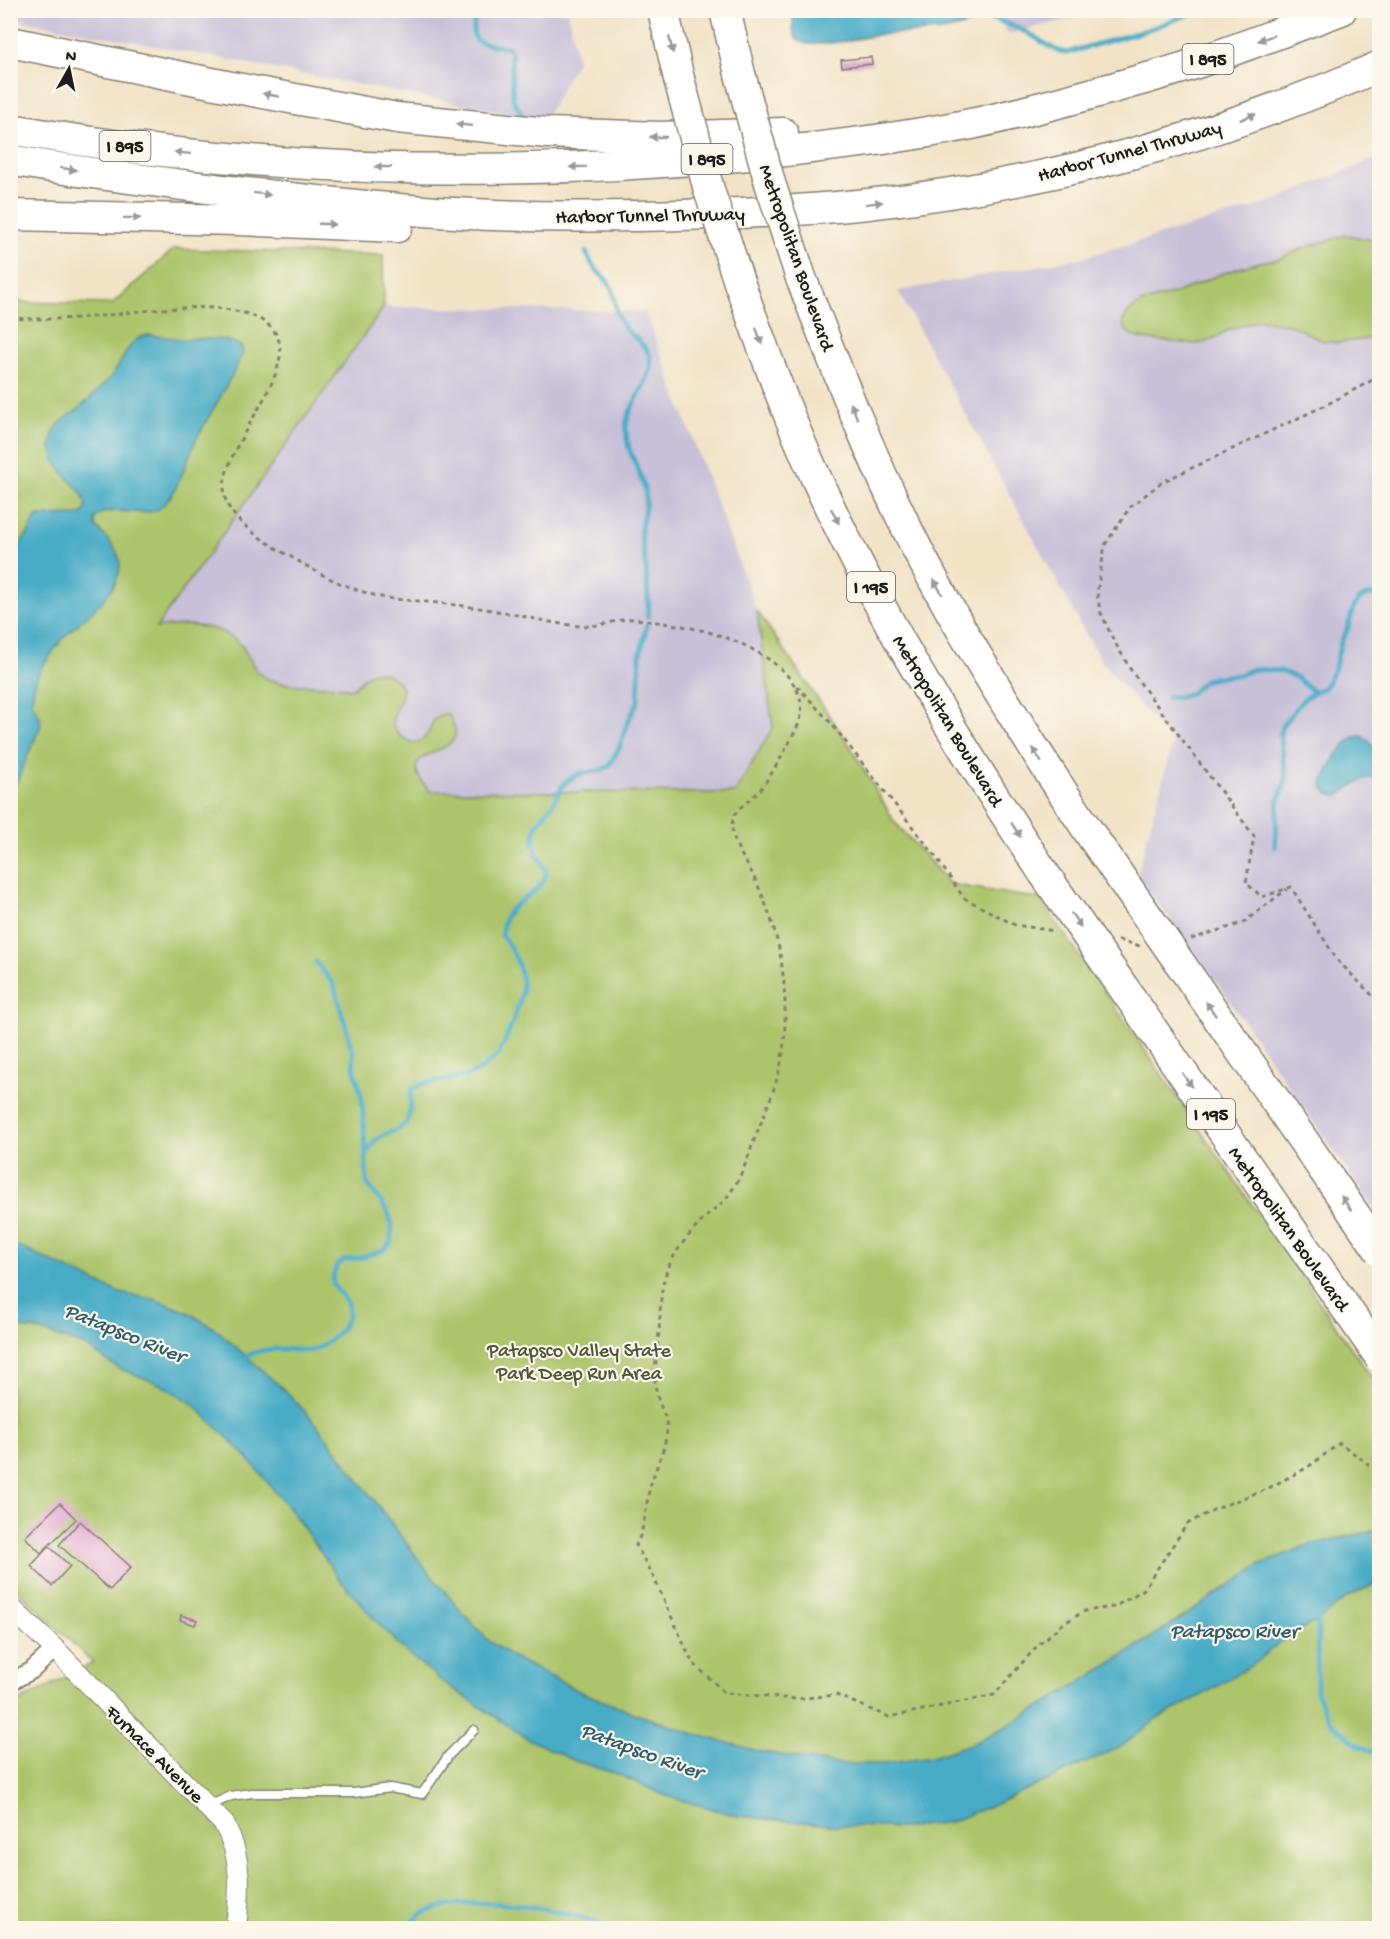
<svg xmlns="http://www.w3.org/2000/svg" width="1390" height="1939" font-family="'Gochi Hand',sans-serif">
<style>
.industrial{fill:#c7c0d8}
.green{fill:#acc46a;stroke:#647043;stroke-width:1.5}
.water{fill:#47abc6;stroke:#326471;stroke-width:1.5}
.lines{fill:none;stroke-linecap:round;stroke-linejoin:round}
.stream{stroke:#47abc6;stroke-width:5}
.building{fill:#db97ca}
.service-casing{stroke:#878072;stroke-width:11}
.minor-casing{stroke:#878072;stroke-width:20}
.tertiary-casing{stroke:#878072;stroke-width:22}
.motorway-casing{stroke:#878072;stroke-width:33}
.path{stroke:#878072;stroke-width:3;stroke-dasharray:4.5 4.5;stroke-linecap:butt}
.service{stroke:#fff;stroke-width:8}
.minor{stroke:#fff;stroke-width:16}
.tertiary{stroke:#fff;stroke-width:20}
.motorway{stroke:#fff;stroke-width:30}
.motorway-bridge-casing{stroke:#878072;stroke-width:33;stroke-linecap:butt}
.motorway-bridge{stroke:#fff;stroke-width:30}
.oneway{fill:#999}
.labels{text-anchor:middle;stroke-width:4.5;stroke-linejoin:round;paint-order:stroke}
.shield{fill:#fbf7ec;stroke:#5f5e5a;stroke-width:1.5}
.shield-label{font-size:18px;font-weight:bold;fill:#1c1c1c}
.street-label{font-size:20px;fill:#1c1c1c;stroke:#fbf7ec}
.park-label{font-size:20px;fill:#4e5737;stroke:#fbf7ec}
.water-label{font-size:21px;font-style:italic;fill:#2f5c68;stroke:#fbf7ec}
</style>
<rect width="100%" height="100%" fill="#fbf7ec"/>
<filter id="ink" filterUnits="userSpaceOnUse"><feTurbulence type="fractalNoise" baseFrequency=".0167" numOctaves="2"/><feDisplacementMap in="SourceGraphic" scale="12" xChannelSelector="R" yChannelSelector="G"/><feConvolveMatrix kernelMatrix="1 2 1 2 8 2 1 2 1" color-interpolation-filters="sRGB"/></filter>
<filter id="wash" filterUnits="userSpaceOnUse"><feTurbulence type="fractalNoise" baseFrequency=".008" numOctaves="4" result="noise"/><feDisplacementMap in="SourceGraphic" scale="24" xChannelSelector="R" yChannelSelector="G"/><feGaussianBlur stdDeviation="1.35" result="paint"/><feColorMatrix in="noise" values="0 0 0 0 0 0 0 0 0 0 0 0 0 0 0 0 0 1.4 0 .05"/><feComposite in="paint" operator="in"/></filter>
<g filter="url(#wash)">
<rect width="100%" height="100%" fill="#f2e3c7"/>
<!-- industrial -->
<path class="industrial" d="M26 10 568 11 577 61 544 120 14 19Z
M991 11H1102L1009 34Z
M1379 157V1216L1210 973 1137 875 1173 742 1100 660 898 291 1085 257 1266 204Z
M384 307 645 311 757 611 773 727 736 793 322 791 136 656Z"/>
<!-- green -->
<path class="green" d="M1346 235 1379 241V333L1367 339 1337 343 1323 341 1289 324 1259 320 1231 329 1206 342 1195 344 1142 339 1131 335 1125 329 1123 321 1129 312 1141 303 1176 293 1221 274 1259 262 1279 259 1304 248Z
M174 249 383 255 384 307 156 628C183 623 225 623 243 648 251 659 254 673 268 679 294 689 324 682 351 689 366 679 369 664 390 676 418 690 389 707 393 725 396 735 404 739 413 743 416 742 420 742 422 740 435 731 427 714 448 714 477 757 410 745 417 772 419 780 425 785 430 791L735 793 773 727 757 611 849 744 894 821 950 884 1040 899 1379 1388V1928H11V1706L93 1663 11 1584V302L112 304Z"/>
<!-- water -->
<path class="water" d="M980 11 979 19C969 24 959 28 948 30 925 34 901 32 878 35 862 38 818 48 804 43 790 40 793 21 793 11Z
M149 335C160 336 172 338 183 339 202 339 225 336 242 347L243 353C230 383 212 410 197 438 188 456 183 477 173 493 169 498 162 508 157 510 137 518 111 503 95 518V526C104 535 120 550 120 564 120 596 79 619 62 640 53 651 41 667 36 679 34 687 33 695 31 702L40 716 41 725 11 795V557L31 529 35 519 39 516 81 515 86 508C86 486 54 476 51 446 51 438 54 430 59 424 64 419 71 414 77 410 90 399 103 386 113 374 125 359 128 337 149 335Z
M1361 735 1379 750V780C1364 772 1351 789 1337 796L1329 794 1322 785 1323 780C1333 764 1341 739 1361 735Z
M11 1243 120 1293 154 1299 188 1312 217 1330 290 1395 318 1426 423 1565 461 1611 489 1641 513 1657 583 1693 642 1716 698 1735 762 1752 839 1764H883L932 1757 976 1742 1021 1718 1097 1672 1183 1617 1261 1564 1308 1545 1379 1530V1582L1348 1597 1318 1621 1288 1635 1257 1662 1206 1693 1160 1717 1122 1746 998 1803 950 1822 904 1828 831 1825 738 1816 666 1796 620 1775 575 1761 530 1740 447 1685 407 1653 376 1621 340 1580 295 1516 246 1456 192 1403 162 1385 118 1368 85 1346 38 1330 11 1327Z"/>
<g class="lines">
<!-- stream -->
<path class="stream" d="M476 10 473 32 476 40 489 45 508 47 511 52 513 99 526 121
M980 15C999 20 1016 26 1033 36 1045 43 1052 50 1066 53L1144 31 1201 10
M586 252C589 258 591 264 595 268 599 274 607 279 610 285 617 296 613 311 622 324 629 336 644 341 649 354 658 378 626 402 626 430 626 453 641 469 645 491 648 505 642 516 641 531 641 538 643 546 644 554 647 574 649 597 648 617
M1168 697H1180L1191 693 1205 680 1225 676 1239 675 1253 669 1281 671 1297 678 1314 692
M1275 847 1278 802 1286 779 1280 734 1282 726 1302 701 1314 692 1324 688 1334 670 1341 642 1347 630 1354 607 1359 600 1365 596 1380 594
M366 1157C370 1149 372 1142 380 1137 388 1132 400 1131 406 1123 412 1113 409 1100 412 1089 433 1076 462 1083 483 1068 487 1065 493 1060 497 1056 504 1047 523 998 522 987 522 968 513 950 502 936 500 897 543 900 546 872L533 844 536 826 554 802 564 783 579 774 602 770 609 766 620 746 627 724 638 701 640 655 647 625
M242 1359C259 1348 275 1348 295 1350 299 1350 305 1351 309 1351 326 1347 352 1325 348 1306 343 1288 325 1293 337 1265L345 1260 364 1257 384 1250 391 1242 392 1225 388 1212 367 1183 364 1126 361 1094 354 1067 353 1052 334 985 316 962
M1318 1615 1317 1694 1330 1722 1359 1746 1380 1754
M407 1928C414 1919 425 1911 437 1908 484 1897 540 1906 586 1919 594 1922 604 1924 612 1928"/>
</g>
<g id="blocks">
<!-- building -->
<path class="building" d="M871 57 872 64 842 67 841 60Z
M60 1503 76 1519 41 1553 25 1537Z
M80 1521 131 1567 110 1590 59 1545Z
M49 1546 70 1566 52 1586 31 1566Z
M181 1615 197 1620 195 1625 180 1620Z"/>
</g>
</g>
<g filter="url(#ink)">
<use href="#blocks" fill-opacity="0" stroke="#878072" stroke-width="1.5"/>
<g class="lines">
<defs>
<path id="service" d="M209 1806 231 1796 252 1793H354L390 1788 422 1794 449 1755 474 1730"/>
<path id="minor" d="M10 1682 31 1671 55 1649"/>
<path id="tertiary" d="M10 1607 55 1649 224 1824C243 1858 240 1891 236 1928"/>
<path id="motorway" d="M663 10 679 79
M725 10 740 74
M10 42 226 86 397 118 548 133 660 137 783 133
M10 129C253 172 504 179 749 155 823 147 898 139 971 124 1020 114 1068 100 1116 87 1142 79 1169 73 1194 64 1243 47 1292 28 1341 10
M10 160C86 174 163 182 239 192 311 200 383 209 455 213 516 217 576 217 637 216 714 215 791 212 868 204 1043 185 1218 137 1380 66
M10 215 238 220 397 227
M801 278C839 375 877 474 926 566 976 660 1034 750 1093 838
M739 282C763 348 787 415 817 480 880 617 960 746 1043 872"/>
</defs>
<!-- service casing -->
<use href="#service" class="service-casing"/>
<!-- minor casing -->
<use href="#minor" class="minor-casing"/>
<!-- tertiary casing -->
<use href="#tertiary" class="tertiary-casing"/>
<!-- motorway casing -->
<use href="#motorway" class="motorway-casing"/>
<!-- path -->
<path class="path" d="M10 318C41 320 71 319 101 316 143 311 224 298 261 320 325 357 208 448 226 501 235 527 280 550 303 564 326 578 351 589 377 596 393 600 411 600 427 602 451 604 474 607 497 611 527 616 557 626 587 626 601 626 613 621 627 619 637 618 647 621 657 622 694 627 730 635 762 655 784 668 808 692 800 720 797 729 791 738 787 747 779 761 770 777 760 790 752 799 737 807 733 819 728 839 745 859 753 875 777 925 786 966 785 1021 785 1069 772 1094 755 1138 748 1156 742 1177 730 1193 725 1201 717 1207 709 1214 690 1233 671 1253 664 1280 659 1300 661 1320 658 1340 657 1357 653 1373 656 1390 658 1404 667 1416 667 1429 666 1449 655 1468 650 1487 645 1507 646 1526 636 1545L653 1576 692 1662 725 1693 796 1699 836 1695 889 1717 994 1695 1037 1646 1061 1625 1085 1611 1114 1607 1143 1590 1187 1524 1213 1510 1269 1488 1308 1467 1340 1443 1376 1470 1380 1469
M1380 376 1326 405 1162 482 1130 507 1105 545 1097 592 1100 611 1113 639 1132 672 1254 836 1246 883 1262 897 1291 887 1337 960 1380 1003
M797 686 830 722 933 853 964 898 1015 925 1055 931
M1191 939 1243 923 1287 889
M1118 940 1140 946"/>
<!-- service -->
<use href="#service" class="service"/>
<!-- minor -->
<use href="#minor" class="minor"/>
<!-- tertiary -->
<use href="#tertiary" class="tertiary"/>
<!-- motorway -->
<use href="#motorway" class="motorway"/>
<defs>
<path id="motorway-bridge" d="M740 74 770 183 801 278
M679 79 709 190 739 282
M1093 838 1380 1251
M1043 872 1380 1357"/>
</defs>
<!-- motorway-bridge casing -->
<use href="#motorway-bridge" class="motorway-bridge-casing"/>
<!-- motorway-bridge -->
<use href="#motorway-bridge" class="motorway-bridge"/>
</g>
<!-- one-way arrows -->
<defs><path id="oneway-solid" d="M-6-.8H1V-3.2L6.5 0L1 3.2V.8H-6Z" transform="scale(1.5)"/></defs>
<g class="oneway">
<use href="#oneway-solid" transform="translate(1266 38) rotate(160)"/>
<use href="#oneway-solid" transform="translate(671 45) rotate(77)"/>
<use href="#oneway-solid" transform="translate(271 95) rotate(-169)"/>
<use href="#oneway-solid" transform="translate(1248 117) rotate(-20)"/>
<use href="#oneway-solid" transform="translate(464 125) rotate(-174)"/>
<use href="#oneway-solid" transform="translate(658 137) rotate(-180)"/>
<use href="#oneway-solid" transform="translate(183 153) rotate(-173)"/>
<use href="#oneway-solid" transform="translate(383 167) rotate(-179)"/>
<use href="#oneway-solid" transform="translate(578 167) rotate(179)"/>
<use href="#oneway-solid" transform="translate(68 169) rotate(9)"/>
<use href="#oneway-solid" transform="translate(262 194) rotate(7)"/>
<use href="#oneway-solid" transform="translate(874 203) rotate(-7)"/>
<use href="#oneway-solid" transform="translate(132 218) rotate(1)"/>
<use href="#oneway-solid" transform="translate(327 224) rotate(2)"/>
<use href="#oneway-solid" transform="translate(759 336) rotate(70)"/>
<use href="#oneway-solid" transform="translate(854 411) rotate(-113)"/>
<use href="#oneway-solid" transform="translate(835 516) rotate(63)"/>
<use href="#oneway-solid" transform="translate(938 587) rotate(-119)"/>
<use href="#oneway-solid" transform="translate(1037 755) rotate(-122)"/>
<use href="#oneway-solid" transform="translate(1016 830) rotate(57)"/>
<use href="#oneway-solid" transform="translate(1076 920) rotate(55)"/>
<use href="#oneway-solid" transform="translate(1211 1009) rotate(-125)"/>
<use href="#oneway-solid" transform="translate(1187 1080) rotate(55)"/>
<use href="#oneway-solid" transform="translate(1346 1203) rotate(-125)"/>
</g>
</g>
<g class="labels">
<!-- shield labels -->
<g class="shield">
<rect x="1182.5" y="44" width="51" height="30" rx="4.5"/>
<rect x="99.5" y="131" width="51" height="30" rx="4.5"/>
<rect x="681.5" y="144" width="51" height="30" rx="4.5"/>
<rect x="847" y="572" width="48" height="30" rx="4.5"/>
<rect x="1187" y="1099" width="48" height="30" rx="4.5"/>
</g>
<g class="shield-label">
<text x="1208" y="65">I 895</text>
<text x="125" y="152">I 895</text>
<text x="707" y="165">I 895</text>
<text x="871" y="593">I 195</text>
<text x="1211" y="1120">I 195</text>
</g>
<!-- street labels -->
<g class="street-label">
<text transform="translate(1129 150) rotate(-15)" y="7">Harbor Tunnel Thruway</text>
<text transform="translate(650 214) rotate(-1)" y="7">Harbor Tunnel Thruway</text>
<text transform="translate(798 257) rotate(71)" y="7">Metropolitan Boulevard</text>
<text transform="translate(949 720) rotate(59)" y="7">Metropolitan Boulevard</text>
<text transform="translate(1290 1228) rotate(55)" y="7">Metropolitan Boulevard</text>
<text transform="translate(156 1753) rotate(45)" y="7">Furnace Avenue</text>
</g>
<!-- park labels -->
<g class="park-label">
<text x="579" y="1356">Patapsco Valley State<tspan x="579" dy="23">Park Deep Run Area</tspan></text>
</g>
<!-- water labels -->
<g class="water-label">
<text transform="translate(125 1332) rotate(22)" y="7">Patapsco River</text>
<text x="1234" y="1637">Patapsco River</text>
<text transform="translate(642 1750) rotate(20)" y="7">Patapsco River</text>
</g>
</g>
<!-- margin -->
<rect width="1390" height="1939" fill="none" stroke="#fbf7ec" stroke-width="36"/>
<!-- north arrow -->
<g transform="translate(69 69) rotate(9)" stroke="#fbf7ec" stroke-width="4.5" paint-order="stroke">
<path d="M0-4.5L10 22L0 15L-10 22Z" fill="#1c1c1c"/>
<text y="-9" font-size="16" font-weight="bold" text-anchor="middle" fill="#1c1c1c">N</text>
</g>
</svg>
